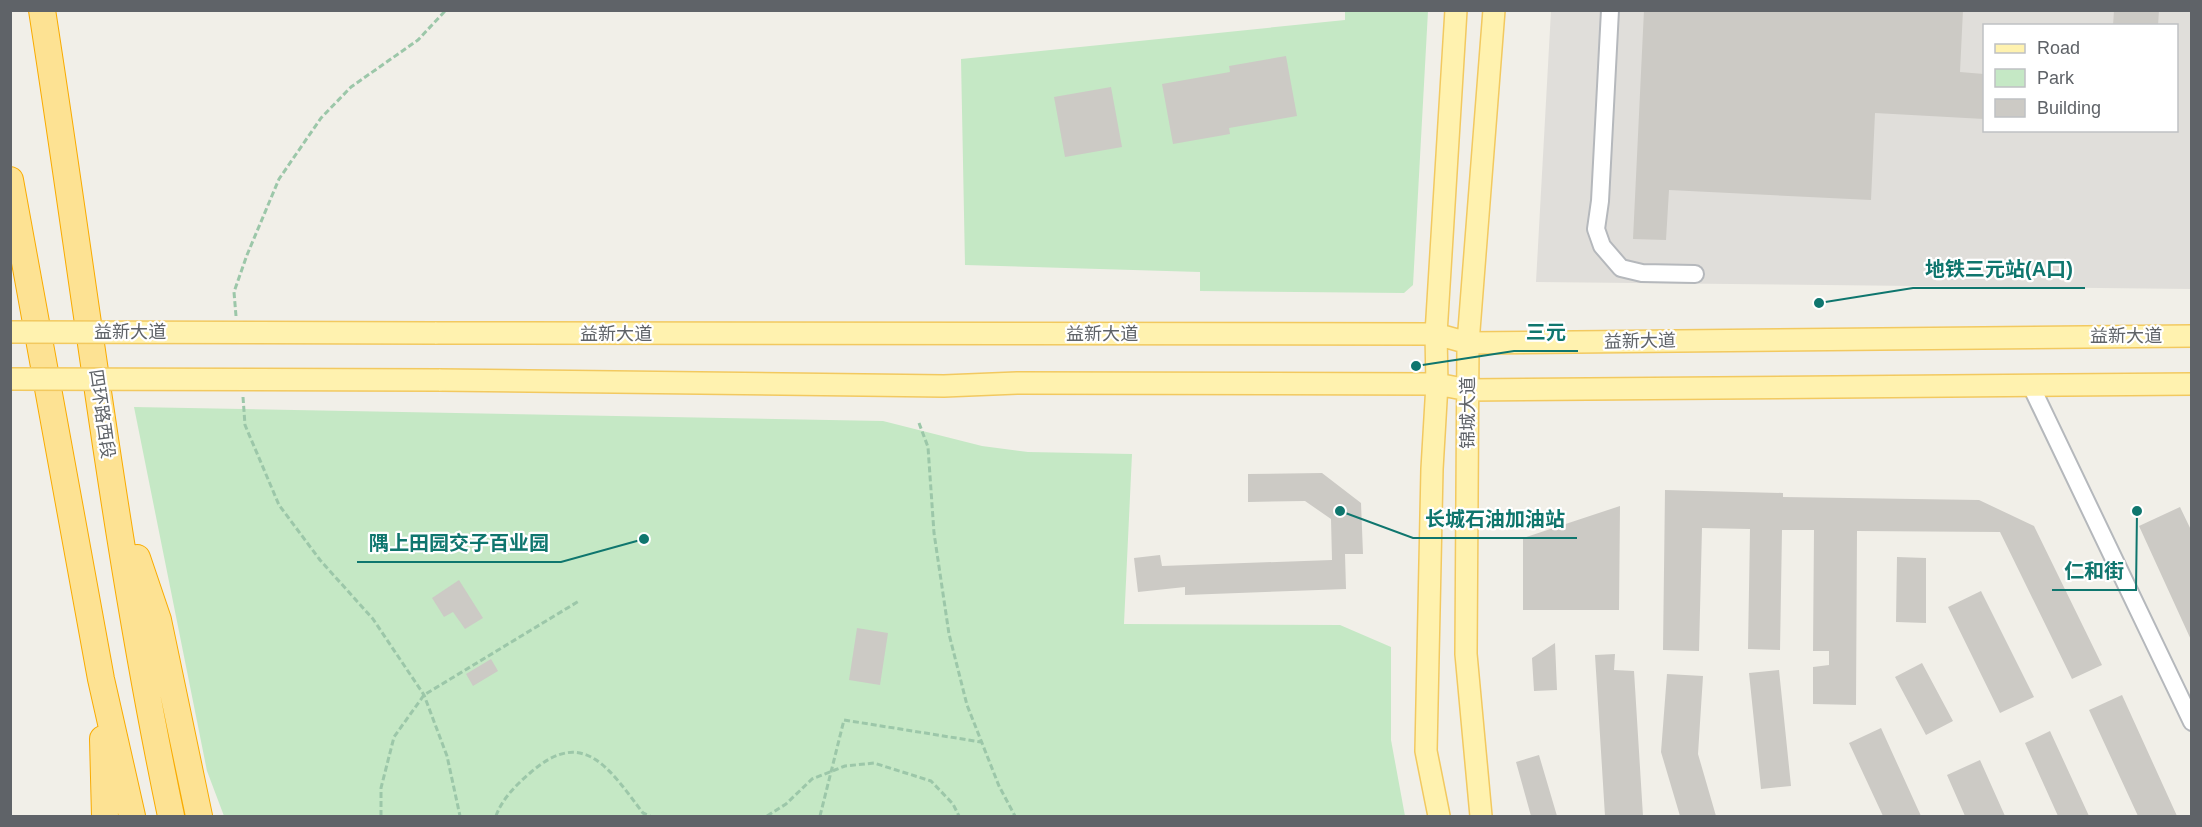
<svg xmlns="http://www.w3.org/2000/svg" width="2202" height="827" font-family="Helvetica,'Noto Sans SC',sans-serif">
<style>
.industrial{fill:#e0deda;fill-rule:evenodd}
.green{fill:#c5e8c5}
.building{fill:#cccac5}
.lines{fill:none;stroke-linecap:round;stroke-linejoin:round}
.minor-casing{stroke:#b5b8bc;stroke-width:20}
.major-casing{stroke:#f2c960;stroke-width:24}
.highway-casing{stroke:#f9ab00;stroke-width:28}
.path{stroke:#9cc7a9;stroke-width:3;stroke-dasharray:6 3;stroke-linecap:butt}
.minor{stroke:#fff;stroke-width:16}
.major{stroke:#fff2af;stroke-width:21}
.highway{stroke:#fde293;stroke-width:26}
.major-bridge-casing{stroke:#f2c960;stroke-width:24;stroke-linecap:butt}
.major-bridge{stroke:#fff2af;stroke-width:21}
.labels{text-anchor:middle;stroke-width:4.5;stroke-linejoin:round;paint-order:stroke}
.street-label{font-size:18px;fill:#5f6368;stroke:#fff}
.leader{fill:none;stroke:#0f766e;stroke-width:2}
.callout-dot{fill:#0f766e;stroke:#fff;stroke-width:2}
.callout-label{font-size:20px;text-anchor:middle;font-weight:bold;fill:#0f766e;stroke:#fff;stroke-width:4.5;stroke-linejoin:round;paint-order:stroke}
</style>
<rect width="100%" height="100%" fill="#f1efe8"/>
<!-- industrial -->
<path class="industrial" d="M1551 11H2191V289L1536 282ZM1984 26H2176V130H1984Z"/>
<!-- green -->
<path class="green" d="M1345 11H1428L1413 285 1404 293 1200 291V272L965 265 961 59 1345 20Z
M134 407 883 421 982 446 1028 452 1132 454 1124 624 1340 625 1391 647V740L1405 816H224L207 771Z"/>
<!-- building -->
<path class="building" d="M1644 10H1963L1960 72 1984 74V119L1875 113 1871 200 1669 190 1666 240 1633 239Z
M2114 10H2159L2158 26H2113Z
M1286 56 1297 116 1229 128 1230 134 1173 144 1162 84 1230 72 1229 66Z
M1111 87 1122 147 1065 157 1054 97Z
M1322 473 1361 503 1363 554H1345L1346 589 1185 595V587L1138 592 1134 558 1160 555 1162 566 1332 560 1331 519 1305 501 1248 502V474Z
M1665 490 1783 493V497L1979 500 2034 526 2102 665 2072 679 2000 532 1857 531 1856 705 1813 704V667L1829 665V651H1813L1814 530H1782L1780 650 1748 649 1750 529 1702 528 1699 651 1663 650Z
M1620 506 1619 610H1523V538Z
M2180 507 2192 532V642L2139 526Z
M1897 557 1926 558V623L1896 622Z
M459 580 483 618 465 629 453 612 444 617 432 598Z
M1981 591 2034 697 2000 713 1948 607Z
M857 628 888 633 880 685 849 680Z
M1555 643 1557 690 1534 691 1532 658Z
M1615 654 1614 670 1634 671 1643 816H1605L1595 655Z
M491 659 498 671 473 686 466 674Z
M1922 663 1953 721 1926 735 1895 677Z
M1779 670 1791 786 1761 789 1749 673Z
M1667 674 1703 676 1698 754 1716 816H1680L1661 752Z
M2122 695 2177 816H2138L2089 710Z
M1881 728 1921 816H1883L1849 743Z
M2050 731 2089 816H2058L2025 743Z
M1539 755 1557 816H1531L1516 762Z
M1980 760 2005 816H1965L1947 775Z"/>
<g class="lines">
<defs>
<path id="minor" d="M1610 10 1600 201 1596 229 1602 246 1621 268 1642 273 1695 274
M2031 386 2192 722"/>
<path id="major" d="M435 333 1436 334 1468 343 2192 336
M439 380 944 386 1017 383 1437 384 1468 390 2192 384
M1439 816 1426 751 1432 469 1437 384 1436 334 1456 10
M1481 816 1466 654 1468 343 1494 10"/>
<path id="highway" d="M42 10C84 279 115 550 171 816
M10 180 101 679 132 816
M137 558 158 620 199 816
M103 739 105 816"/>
</defs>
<!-- minor casing -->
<use href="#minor" class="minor-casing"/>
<!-- major casing -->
<use href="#major" class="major-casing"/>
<!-- highway casing -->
<use href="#highway" class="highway-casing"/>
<!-- path -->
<path class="path" d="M236 316 234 292 247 255 279 179 321 118 351 87 418 40 446 10
M243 397 245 425 279 505 320 560 373 619 424 695 447 756 460 816
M919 423 928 447 934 533 949 634 967 705 999 786 1015 816
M381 816V788L394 737 424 695 579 601
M496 816C502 799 516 785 530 773 584 725 610 770 643 813L650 816
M767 816 786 804 812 779 845 766 874 763 931 781 953 804 959 816
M820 816 844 720 981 742"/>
<!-- minor -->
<use href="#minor" class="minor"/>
<!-- major -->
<use href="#major" class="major"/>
<!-- highway -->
<use href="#highway" class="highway"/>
<defs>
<path id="major-bridge" d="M10 332 435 333
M10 379 439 380"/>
</defs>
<!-- major-bridge casing -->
<use href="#major-bridge" class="major-bridge-casing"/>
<!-- major-bridge -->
<use href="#major-bridge" class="major-bridge"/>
</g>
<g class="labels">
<!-- street labels -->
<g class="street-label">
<text x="130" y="338">益新大道</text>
<text x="616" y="340">益新大道</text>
<text x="1102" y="340">益新大道</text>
<text x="2126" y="342">益新大道</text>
<text transform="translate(1640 341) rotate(-1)" y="6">益新大道</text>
<text transform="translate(1468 413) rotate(-90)" y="6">锦城大道</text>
<text transform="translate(102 414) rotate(82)" y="6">四环路西段</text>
</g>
</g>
<!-- callouts -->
<path class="leader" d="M1819 303L1913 288H2085M1416 366L1514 351H1578M1340 511L1413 538H1577M644 539L561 562H357M2137 511L2136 590H2052"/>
<g class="callout-dot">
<circle cx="1819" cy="303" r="6"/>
<circle cx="1416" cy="366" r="6"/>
<circle cx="1340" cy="511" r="6"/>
<circle cx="644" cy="539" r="6"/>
<circle cx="2137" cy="511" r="6"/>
</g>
<g class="callout-label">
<text x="1999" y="276">地铁三元站(A口)</text>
<text x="1546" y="339">三元</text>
<text x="1495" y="526">长城石油加油站</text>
<text x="459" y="550">隅上田园交子百业园</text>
<text x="2094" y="578">仁和街</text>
</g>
<!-- border -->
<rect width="2202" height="827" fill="none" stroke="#5f6368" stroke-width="24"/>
<!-- legend -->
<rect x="1983" y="24" width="195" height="108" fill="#ffffff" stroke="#bfc1c3" stroke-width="1.5"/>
<rect x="1995" y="44" width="30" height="9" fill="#fff2af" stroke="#bfc1c3" stroke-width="1.5"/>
<text x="2037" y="54" font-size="18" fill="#5f6368">Road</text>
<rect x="1995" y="69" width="30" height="18" fill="#c5e8c5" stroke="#bfc1c3" stroke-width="1.5"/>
<text x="2037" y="84" font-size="18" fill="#5f6368">Park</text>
<rect x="1995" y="99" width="30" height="18" fill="#cccac5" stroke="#bfc1c3" stroke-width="1.5"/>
<text x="2037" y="114" font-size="18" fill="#5f6368">Building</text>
</svg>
